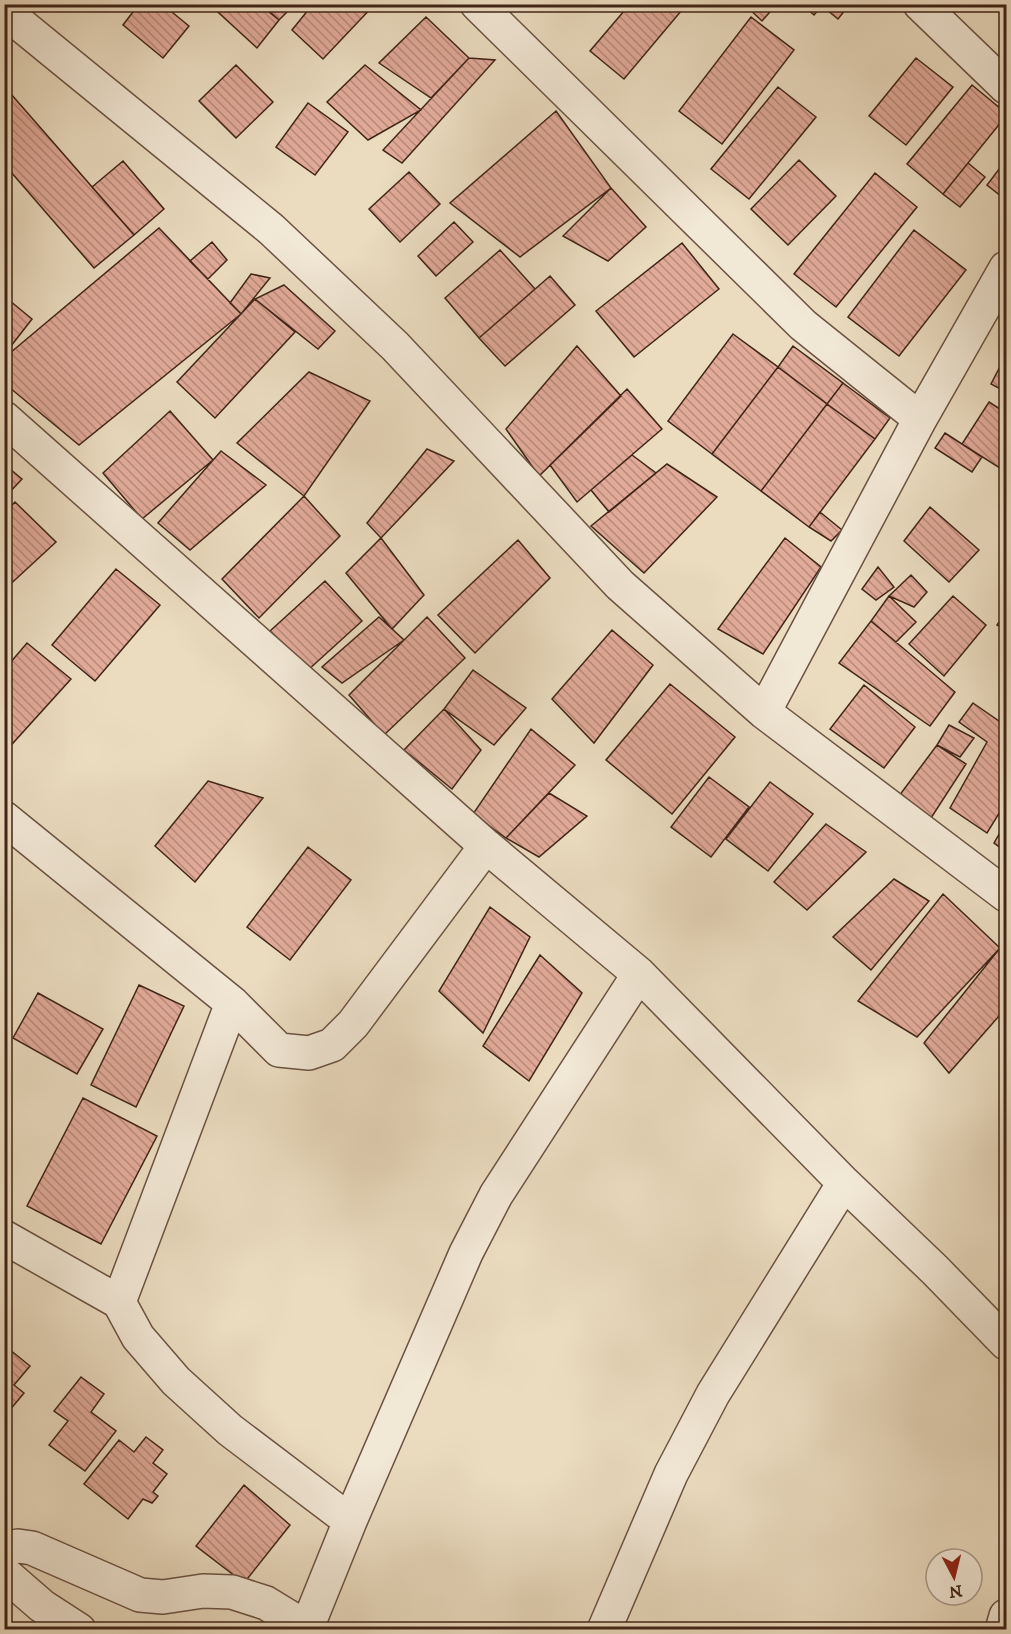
<svg xmlns="http://www.w3.org/2000/svg" width="1011" height="1634" font-family="'IM FELL DW Pica',serif">
<style>
.building{fill:url(#building-back-hatch);stroke:#402418;stroke-width:1.5}
.lines{fill:none;stroke-linecap:round;stroke-linejoin:round}
.minor-casing{stroke:#6b5242;stroke-width:36}
.minor{stroke:#f2e8d6;stroke-width:33}
</style>
<defs>
<pattern id="building-back-hatch" width="6" height="6" patternUnits="userSpaceOnUse" patternTransform="scale(1.5)"><rect width="6" height="6" fill="#e1aa99"/><path d="M-1 5l2 2M0 0l6 6M5-1l2 2" fill="none" stroke="#b88a7c"/></pattern>
</defs>
<rect width="100%" height="100%" fill="#ebdcc0"/>
<filter id="stains"><feTurbulence type="fractalNoise" baseFrequency=".00333" numOctaves="4"/><feColorMatrix values="0 0 0 0 .2 0 0 0 0 .09 0 0 0 0 .02 0 0 0 .5 -.17"/></filter>
<radialGradient id="worn" r=".72"><stop offset=".6" stop-color="#630" stop-opacity="0"/><stop offset="1" stop-color="#630" stop-opacity=".3"/></radialGradient>
<!-- building -->
<path class="building" d="M139 4H162L189 26 163 58 123 25Z
M209 4H259L279 20 257 48Z
M261 4H295L279 20Z
M313 4H375L323 59 292 30Z
M630 4H687L624 79 590 51Z
M744 4H777L762 21Z
M802 4H850L838 19 822 6 814 15Z
M426 17 469 58 431 98 379 63Z
M751 17 794 50 722 144 679 111Z
M469 58 495 60 402 163 383 150Z
M916 58 953 87 906 145 869 116Z
M236 65 273 102 236 138 199 101Z
M365 65 421 110 368 140 327 102Z
M972 85 1006 113V116L943 194 907 164Z
M4 86 134 235 94 268 4 164Z
M778 87 816 117 749 199 711 169Z
M308 103 348 132 315 175 276 147Z
M556 111 611 188 520 257 450 203Z
M799 160 836 196 788 245 751 209Z
M1006 160V200L987 185Z
M123 161 164 209 134 235 92 187Z
M968 163 985 177 960 207 943 194Z
M409 172 440 204 400 242 369 209Z
M875 173 917 207 836 307 794 274Z
M611 188 646 227 608 261 563 236Z
M454 222 473 242 436 276 418 256Z
M159 228 241 314 79 445 4 383V358Z
M914 230 966 270 899 356 848 317Z
M212 242 227 260 208 279 190 261Z
M682 243 719 289 634 357 596 311Z
M500 250 535 289 479 338 445 298Z
M251 274 270 278 241 314 230 303Z
M550 276 575 305 505 366 479 338Z
M284 285 335 331 318 349 255 299Z
M4 296 32 319 4 355Z
M255 299 295 332 215 418 177 382Z
M733 334 778 367 712 454 668 421Z
M577 346 621 396 539 476 506 429Z
M793 346 843 383 827 404 778 367Z
M1006 355V392L991 384Z
M778 367 827 404 761 491 712 454Z
M309 372 370 401 304 496 237 443Z
M843 383 890 418 875 439 827 404Z
M627 389 662 429 577 502 550 465Z
M989 402 1006 413V472L962 444Z
M827 404 875 439 809 527 761 491Z
M170 411 213 460 142 519 103 473Z
M945 433 982 457 972 472 935 448Z
M427 449 454 461 381 538 367 523Z
M221 451 266 485 190 550 158 523Z
M632 455 656 473 609 512 591 490Z
M4 464 22 479 4 498Z
M667 464 717 497 644 573 591 526Z
M304 496 340 536 259 618 222 579Z
M15 502 56 542 4 590V513Z
M930 507 979 550 949 582 904 541Z
M820 512 842 530 831 541 809 527Z
M381 538 424 595 392 629 346 573Z
M785 538 821 567 763 654 718 629Z
M518 540 550 578 475 653 438 615Z
M878 567 894 587 876 600 862 589Z
M116 569 160 605 95 681 52 645Z
M911 575 927 592 914 607 889 596Z
M325 581 362 621 307 671 270 631Z
M889 596 916 622 896 642 871 621Z
M953 596 986 625 944 676 909 644Z
M1006 612V630L997 625Z
M379 617 404 640 342 683 322 667Z
M427 617 465 658 384 735 349 695Z
M871 621 955 692 930 726 839 663Z
M612 630 653 665 594 743 552 699Z
M27 643 71 679 4 753V670Z
M473 670 526 708 494 745 444 709Z
M670 684 735 737 672 814 606 760Z
M864 685 915 727 884 768 830 729Z
M973 703 1006 726V802L987 833 950 808 987 742 959 722Z
M444 709 481 750 452 789 404 750Z
M949 725 974 738 960 757 937 745Z
M531 729 575 765 506 838 473 814Z
M937 745 966 764 931 818 896 800Z
M709 777 749 807 711 857 671 827Z
M208 781 263 798 195 882 155 846Z
M770 782 813 814 768 871 726 839Z
M549 793 587 816 539 857 506 838Z
M1006 822V852L994 843Z
M826 824 866 852 807 910 774 882Z
M308 847 351 880 290 960 247 927Z
M894 879 929 901 871 970 833 937Z
M943 894 1000 948 917 1037 858 1001Z
M490 907 530 937 483 1033 439 991Z
M1000 948 1006 952V1008L949 1073 924 1043Z
M540 955 582 993 529 1081 483 1046Z
M139 985 184 1006 136 1107 91 1085Z
M38 993 103 1029 77 1074 13 1038Z
M83 1098 157 1136 101 1244 27 1206Z
M4 1345 30 1366 14 1385 24 1393 4 1417Z
M81 1377 104 1394 91 1412 116 1431 85 1471 49 1445 68 1421 54 1411Z
M146 1437 163 1450 153 1463 167 1474 153 1492 158 1496 152 1503 143 1499 128 1519 84 1484 119 1440 134 1452Z
M244 1485 290 1525 244 1583 196 1546Z"/>
<g class="lines">
<defs>
<path id="minor" d="M477 4 803 325 920 419
M920 4 1006 87
M4 11 271 229 395 346 620 585 764 712 1006 895
M4 418 486 846 639 974 844 1183 935 1270 1006 1343
M764 712 920 419 1006 268
M4 818 232 1003 279 1050 309 1053 332 1045 353 1024 486 846
M4 1237 119 1302 138 1337 176 1381 230 1430 350 1521
M119 1302 232 1003
M4 1549 18 1546 32 1548 140 1595 163 1597 203 1591 232 1592 266 1603 307 1628
M4 1573 42 1606 79 1630
M306 1630 350 1521 466 1253 496 1195 639 974
M604 1630 671 1474 713 1394 844 1183
M1002 1630 1006 1616"/>
</defs>
<!-- minor casing -->
<use href="#minor" class="minor-casing"/>
<!-- minor -->
<use href="#minor" class="minor"/>
</g>
<!-- margin -->
<rect width="1011" height="1634" fill="none" stroke="#ebdcc0" stroke-width="24"/>
<rect x="6" y="6" width="999" height="1622" fill="none" stroke="#402418" stroke-width="3"/>
<rect x="12" y="12" width="987" height="1610" fill="none" stroke="#402418" stroke-width="1.5"/>
<!-- north arrow -->
<g transform="translate(954 1577) rotate(173)"><circle r="28" fill="#f2e8d6" stroke="#ab9a8a" stroke-width="1.5"/>
<path d="M0-4.5L10 22L0 15L-10 22Z" fill="#8f2418"/>
<text y="-9" font-size="16" font-weight="bold" text-anchor="middle" fill="#402418">N</text>
</g>
<rect width="100%" height="100%" filter="url(#stains)"/>
<rect width="100%" height="100%" fill="url(#worn)"/>
</svg>
